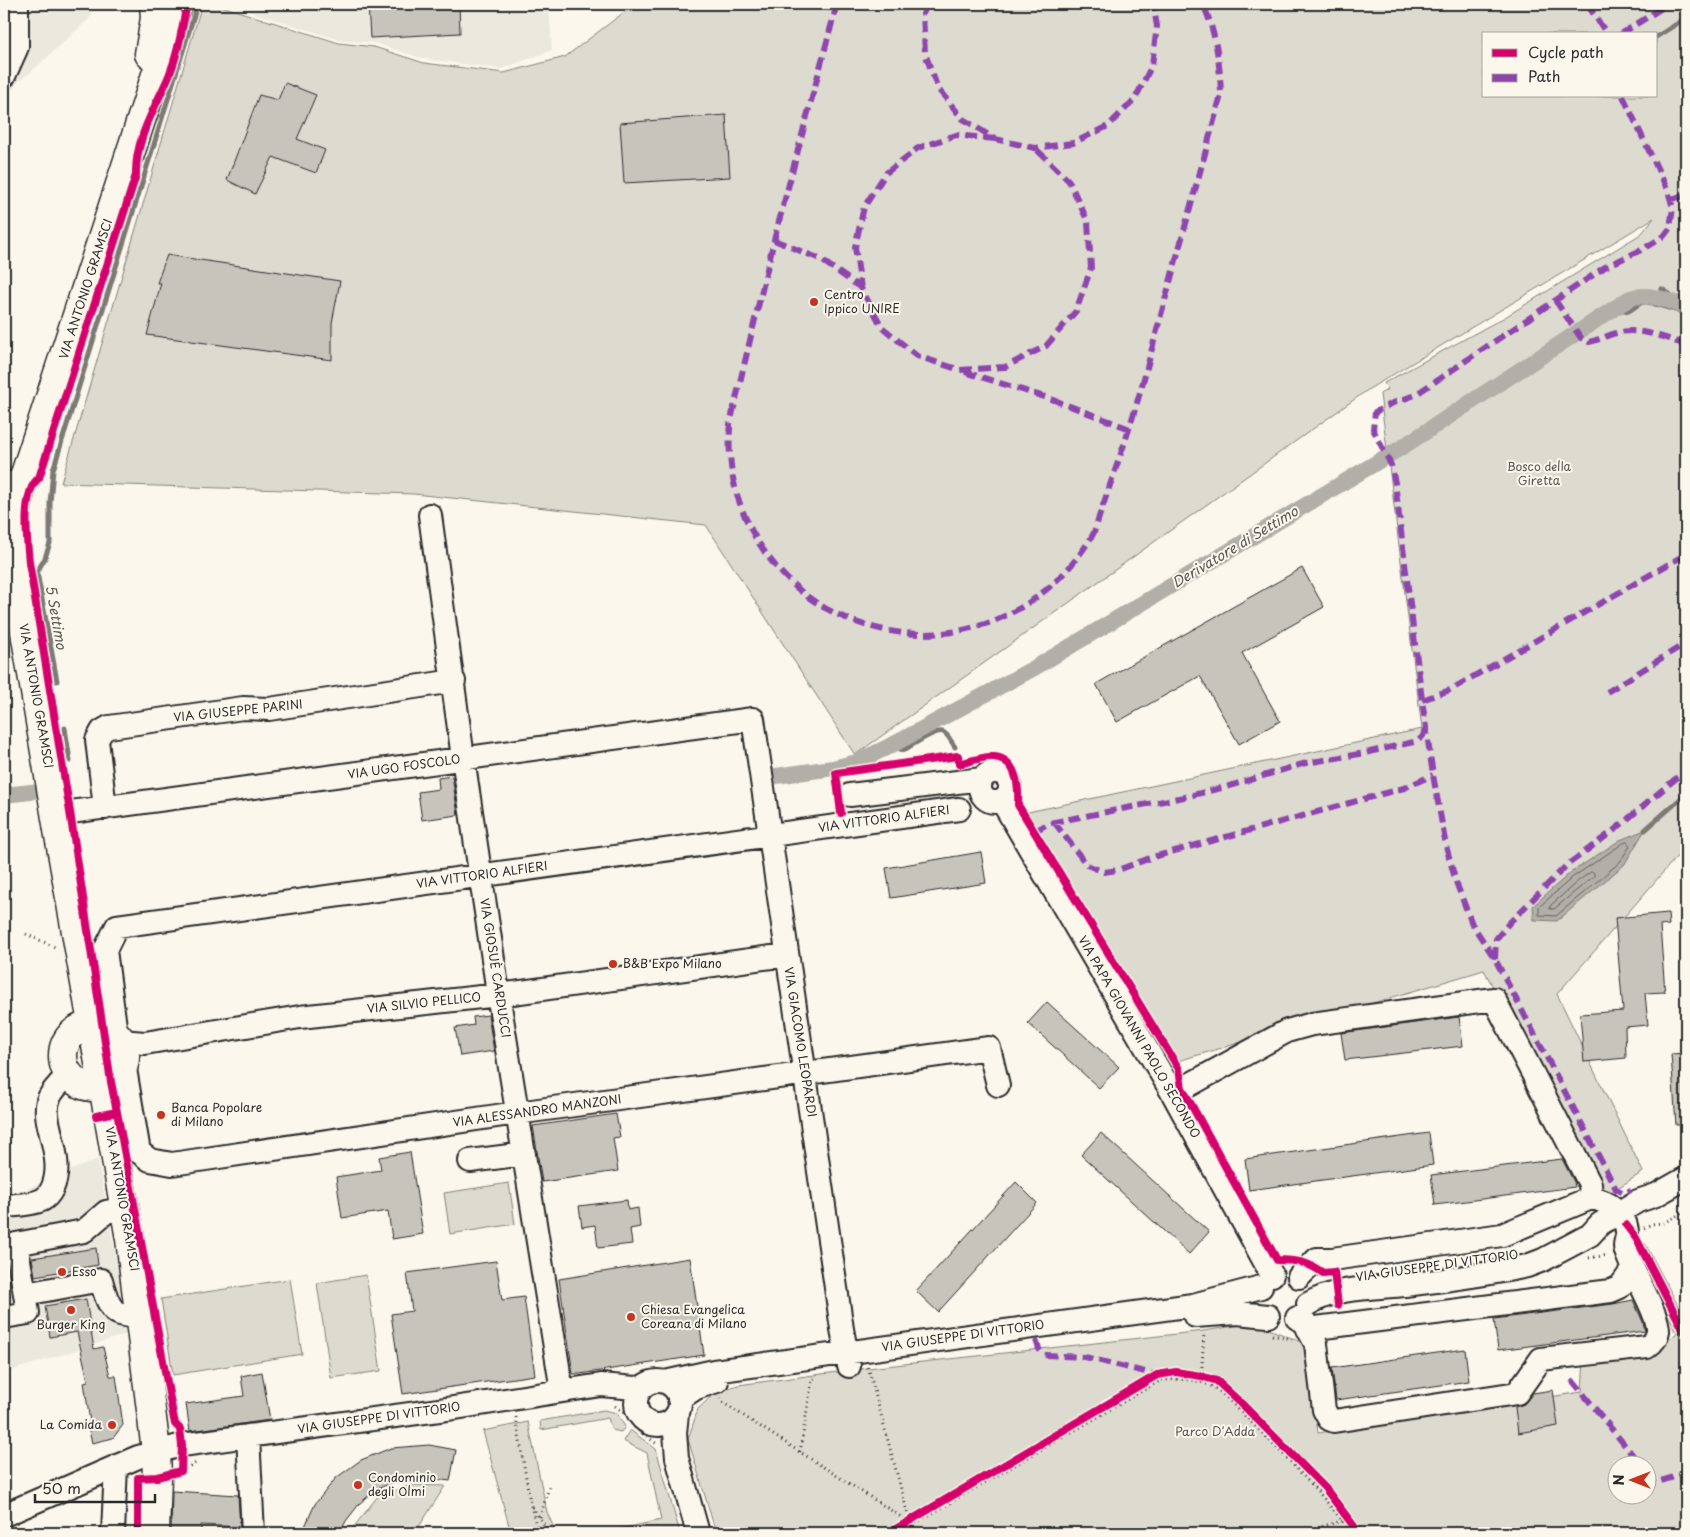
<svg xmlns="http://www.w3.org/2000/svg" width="1690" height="1537" font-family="'Playpen Sans',sans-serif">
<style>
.built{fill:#ebe8de}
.green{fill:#dddad0;stroke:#84827e;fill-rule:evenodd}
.water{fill:#b1afa7;stroke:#7b7a75}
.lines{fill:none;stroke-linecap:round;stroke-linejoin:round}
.shore{stroke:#61605d;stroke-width:1}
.stream{stroke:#7b7a75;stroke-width:5}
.canal{stroke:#b1afa7;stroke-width:16}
.building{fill:#c7c4bc;stroke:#2b2b2b}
.minor-casing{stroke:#2b2b2b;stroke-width:26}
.major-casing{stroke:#2b2b2b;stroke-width:31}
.path{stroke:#2b2b2b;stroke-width:3;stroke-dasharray:1 4;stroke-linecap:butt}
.minor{stroke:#fbf7ec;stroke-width:22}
.major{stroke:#fbf7ec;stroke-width:28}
.quiet{stroke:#8e44ad;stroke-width:6;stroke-dasharray:12 6;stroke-linecap:butt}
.cycleway-casing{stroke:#fbf7ec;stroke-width:11}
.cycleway{stroke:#d6006c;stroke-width:8}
.poi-dot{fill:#c8321e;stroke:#fbf7ec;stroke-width:2}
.labels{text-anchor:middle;stroke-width:4;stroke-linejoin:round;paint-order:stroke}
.street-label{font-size:12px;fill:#2b2b2b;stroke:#fbf7ec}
.poi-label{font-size:12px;fill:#2b2b2b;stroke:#fbf7ec;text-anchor:start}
.park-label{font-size:12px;fill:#585754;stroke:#fbf7ec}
.water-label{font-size:14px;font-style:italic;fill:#5a5956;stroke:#fbf7ec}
</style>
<rect width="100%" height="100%" fill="#fbf7ec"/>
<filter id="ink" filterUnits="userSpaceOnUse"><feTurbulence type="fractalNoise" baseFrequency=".02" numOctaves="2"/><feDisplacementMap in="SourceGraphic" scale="10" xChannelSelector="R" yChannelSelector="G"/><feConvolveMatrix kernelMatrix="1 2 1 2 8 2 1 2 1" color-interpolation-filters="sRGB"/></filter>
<g filter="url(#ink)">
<!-- built -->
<path class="built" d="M4 4H91V17L32 71 18 82 4 101Z
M232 4H549L552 50 501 69 424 59 374 43 340 40 254 13Z
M98 1159 130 1333 4 1373V1198Z"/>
<!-- green -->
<path class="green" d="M202 4H215L339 43 374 47 424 63 504 73 565 57 635 4H1686V846L1557 994 1643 1172 1605 1196 1484 970 1178 1061 1028 812 1422 729 1380 394 1388 389 1384 383 1505 317 1641 234 1654 218 1369 389 855 755 706 525 414 494 61 483ZM1484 34H1656V96H1484Z
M509 1183 515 1224 450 1234 444 1193Z
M1645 1243 1686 1321V1533H716L688 1439 698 1409 717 1391 738 1385 868 1368 1204 1331 1253 1323 1307 1344 1318 1433 1582 1392 1584 1358 1653 1352 1677 1333 1636 1250ZM1618 1464H1648V1494H1618Z
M366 1275 381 1371 331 1378 317 1283Z
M290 1279 302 1354 173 1375 161 1299Z
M604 1410 617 1413 625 1427 621 1432 612 1430 608 1418 541 1430 540 1421Z
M528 1422 547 1512 556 1533H511L483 1431Z
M630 1430 656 1449 680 1533H601L661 1520 647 1453 623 1441Z
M411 1485 445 1486 415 1533H349L378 1496Z"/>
<!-- water -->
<path class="water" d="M1645 830 1624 865 1557 921 1534 920 1533 906 1570 873 1620 840Z"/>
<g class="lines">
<!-- shore -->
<path class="shore" d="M1627 842 1630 846 1620 862 1556 916 1539 915V907L1573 877 1622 844Z
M1591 872 1594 873V876L1554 909H1550V906L1577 882Z"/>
<!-- stream -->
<path class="stream" d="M1656 37 1686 18
M1662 289C1668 293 1674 295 1673 303
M1620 304 1624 310 1629 311 1642 302H1648L1686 313
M57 681 37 572 45 558 50 543V503L53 470 195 12
M65 728 70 761
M896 743 900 749 904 750C911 746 936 729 943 732 948 734 952 743 955 747
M1645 830 1686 794"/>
<!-- canal -->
<path class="canal" d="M769 777 833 768 857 762 896 743 1036 667 1404 446 1630 298C1648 292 1669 301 1686 307
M4 795 31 792"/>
</g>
<!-- building -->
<path class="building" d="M368 4H459L460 33 370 38Z
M285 83 316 95 297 139 325 150 316 173 273 157 255 194 227 180 259 95 278 100Z
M726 115 730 177 624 183 620 123Z
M167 255 340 281 332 323V360L147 335 161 283H157Z
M1302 568 1324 607 1242 653 1280 721 1239 744 1200 676 1117 722 1096 684Z
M452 776 458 815 422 820 418 792 439 789 438 778Z
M981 852 986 883 891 898 886 868Z
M1668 913 1669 925 1660 926 1665 992 1645 993 1648 1025 1625 1027 1626 1058 1584 1062 1580 1014 1623 1011 1615 918Z
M1047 1002 1119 1067 1099 1088 1028 1023Z
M488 1015 494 1051 460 1056 455 1028 474 1025 473 1017Z
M1459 1017 1463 1046 1345 1060 1341 1033Z
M1686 1053V1125H1676L1671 1054Z
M616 1114 620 1137 613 1138 618 1171 542 1182 533 1126Z
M1101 1133 1209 1232 1189 1254 1081 1155Z
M1429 1133 1433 1165 1249 1190 1245 1159Z
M410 1152 423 1234 392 1239 388 1211 342 1218 336 1177 381 1170 379 1157Z
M1562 1159 1574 1182 1575 1187 1435 1205 1431 1175Z
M1016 1182 1037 1203 938 1312 916 1291Z
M627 1200 628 1210 638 1208 640 1227 630 1229 632 1244 598 1248 595 1225 582 1227 579 1206Z
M96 1248 98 1265 35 1276 32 1258Z
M690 1258 704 1355 580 1374H573L559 1279Z
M496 1261 502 1300 524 1297 535 1375 403 1394 391 1314 412 1311 407 1273Z
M86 1299 94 1349 103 1347 110 1376H116L123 1425 113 1438 92 1443 87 1423 90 1422 84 1382 88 1381 77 1332 50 1337 45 1306Z
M1633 1300 1643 1322 1645 1331 1498 1350 1494 1319 1613 1304Z
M1465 1349 1469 1381 1336 1400 1332 1368Z
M262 1372 270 1420 190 1431 186 1404 244 1396 241 1376Z
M1553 1390 1558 1426 1518 1433 1515 1407 1524 1404 1533 1393Z
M429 1445 456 1450 450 1481 420 1477 399 1480 377 1489 360 1503 346 1521 340 1533H302L315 1504 336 1478 361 1460 391 1448Z
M172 1491 238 1495 240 1527 201 1525V1533H171Z"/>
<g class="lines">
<defs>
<path id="minor" d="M4 76 17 47V4
M4 484 12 483
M430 515 463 758 500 1006 562 1391
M980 787a15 15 0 1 1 30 0a15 15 0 1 1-30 0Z
M850 795 982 779
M1002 801 1173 1094 1272 1275
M105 808 97 740 102 731 109 727 243 708 269 709 454 681
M56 814 753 719 842 1329 849 1366
M116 1034 105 950 117 926 959 809
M121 1041 145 1043 300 1017 499 995 786 955
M124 1063 139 1152 150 1160 172 1164 517 1113 989 1048 998 1085
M1173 1094 1287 1031 1312 1024 1494 999 1590 1184 1591 1198
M470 1161 524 1154
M4 1206C16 1205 31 1205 42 1200 46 1198 50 1193 52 1189 67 1157 39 1121 49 1098 53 1089 62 1081 69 1074
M125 1208 106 1212 84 1231 16 1244 25 1294 101 1280C104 1290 108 1310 120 1314 126 1316 134 1316 140 1317
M1308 1304C1336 1287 1373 1288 1405 1285 1446 1280 1487 1275 1527 1266L1543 1260 1590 1235 1600 1224 1638 1201 1656 1195 1686 1178
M1195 1316 1237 1313 1268 1316
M4 1317 28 1313 25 1294
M1297 1318 1305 1322 1308 1329 1611 1291 1620 1287 1633 1269C1631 1262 1625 1253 1625 1246 1625 1241 1628 1236 1627 1231 1625 1212 1608 1201 1591 1198L1502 1235 1332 1259H1317L1299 1277
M1308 1329 1316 1344 1324 1410 1329 1419 1334 1421 1517 1393 1541 1359 1647 1347C1653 1343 1657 1339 1658 1331 1659 1318 1639 1282 1633 1269
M636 1403a22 22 0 1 1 44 0a22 22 0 1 1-44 0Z
M665 1382 714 1371 1193 1305 1261 1287
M679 1399 696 1388 717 1381
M677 1414 675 1433 677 1458 698 1533
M248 1436 253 1533
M4 1515 138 1457 182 1445 454 1408 601 1385 635 1388 643 1387
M113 1533 116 1466"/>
<path id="major" d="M149 54 155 18 154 4
M63 1056a31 31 0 1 1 62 0a31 31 0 1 1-62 0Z
M155 1533 157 1477 156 1451 130 1239 57 824 15 572C14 541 14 513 22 483L168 38 178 4"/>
</defs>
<!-- minor casing -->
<use href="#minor" class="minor-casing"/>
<!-- major casing -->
<use href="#major" class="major-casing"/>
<!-- path -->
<path class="path" d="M980 759C1006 754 1016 767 1019 792
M837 784 836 773 958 756 960 763
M26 934 57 948
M1644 1228 1651 1224 1663 1223 1686 1211
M1589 1258 1608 1255
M1272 1335 1292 1339
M868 1367 913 1533
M1201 1382 1204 1333
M720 1398 722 1402 909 1522
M615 1406 628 1415C630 1428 647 1436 657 1444
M516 1417 530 1502 538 1533
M800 1452 812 1380 816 1376
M181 1471 196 1463
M532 1507 550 1533
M540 1517 550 1484
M898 1533 1161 1380C1178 1379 1197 1378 1213 1387 1224 1393 1234 1406 1244 1415 1282 1452 1320 1491 1352 1533
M1298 1533 1349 1519"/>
<!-- minor -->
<use href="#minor" class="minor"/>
<!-- major -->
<use href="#major" class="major"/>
<!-- quiet -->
<path class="quiet" d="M837 4 774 240 730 424C730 434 729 444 730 454 733 515 771 577 825 608 920 660 1031 632 1089 541 1095 533 1097 523 1100 514 1106 497 1112 479 1118 462 1135 414 1148 364 1161 315 1181 242 1201 168 1221 95 1220 63 1216 33 1203 4
M927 4 923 14 925 53 938 89 963 119 995 139 1035 148 1073 143 1108 126 1135 99 1152 65 1157 26 1153 4
M1587 4 1607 34
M1621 34 1668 4
M1623 96 1668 191 1673 208 1670 228 1664 236 1643 249 1605 267 1415 395 1393 403 1375 412 1373 429 1391 465 1395 483 1422 700 1433 775 1446 846 1456 882 1472 924 1495 959 1616 1189 1624 1193 1631 1190
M995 139 956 135 918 148 886 173 864 207 855 247 861 288 882 327 917 356 960 370 1005 367 1046 346 1076 311 1091 268 1088 222 1069 181 1035 148
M1670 199 1686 196
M774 240 820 259 861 288
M1555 300 1581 338 1589 342C1600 340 1609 334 1620 332 1643 328 1665 338 1686 345
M965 372 1054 400 1130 429
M1607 692 1686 643
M1422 700 1450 690 1686 554
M1054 822 1087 865 1104 872 1118 870 1153 857 1404 788 1433 775
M1035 831 1049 823 1184 797 1226 787 1306 763 1365 753 1418 741 1423 736 1425 728
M1495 959 1496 939 1509 923 1567 865 1617 828 1686 770
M1036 1340 1039 1349 1044 1355 1085 1357 1157 1375
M1572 1380 1640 1464
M1648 1474 1655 1483 1686 1473"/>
<defs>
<path id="cycleway" d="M841 813 836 773 958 756 960 764C970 761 983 756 994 757 1017 759 1019 787 1018 805L1179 1069 1182 1088 1277 1260C1296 1260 1308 1262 1323 1273L1334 1272 1338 1305
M117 1112 111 1082 70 812 29 562C27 542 21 491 39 478L136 175C135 140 154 110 168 78 178 55 182 28 187 4
M96 1116 117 1112 171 1404 175 1424 180 1429 182 1445 181 1471 157 1477 138 1478V1533
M1626 1225 1636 1238 1686 1335
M889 1533 1157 1375 1176 1372 1201 1376 1217 1381 1244 1406 1325 1488 1359 1533"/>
</defs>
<!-- cycleway casing -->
<use href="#cycleway" class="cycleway-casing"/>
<!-- cycleway -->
<use href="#cycleway" class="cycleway"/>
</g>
</g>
<!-- markers -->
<g class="poi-dot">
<circle cx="814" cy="302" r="5"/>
<circle cx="613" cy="964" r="5"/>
<circle cx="161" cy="1115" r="5"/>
<circle cx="62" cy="1272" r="5"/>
<circle cx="71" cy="1310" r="5"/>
<circle cx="631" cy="1317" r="5"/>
<circle cx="112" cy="1425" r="5"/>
<circle cx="358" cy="1485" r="5"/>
</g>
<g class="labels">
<!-- street labels -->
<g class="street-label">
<text transform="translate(86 289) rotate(-72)" y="4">VIA ANTONIO GRAMSCI</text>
<text transform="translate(36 696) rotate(80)" y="4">VIA ANTONIO GRAMSCI</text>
<text transform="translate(238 711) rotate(-6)" y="4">VIA GIUSEPPE PARINI</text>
<text transform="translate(404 767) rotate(-8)" y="4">VIA UGO FOSCOLO</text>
<text transform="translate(884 819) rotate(-8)" y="4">VIA VITTORIO ALFIERI</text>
<text transform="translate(482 875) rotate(-8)" y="4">VIA VITTORIO ALFIERI</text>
<text transform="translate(495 968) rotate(81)" y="4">VIA GIOSUÈ CARDUCCI</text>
<text transform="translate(424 1003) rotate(-6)" y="4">VIA SILVIO PELLICO</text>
<text transform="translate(1139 1037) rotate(60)" y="4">VIA PAPA GIOVANNI PAOLO SECONDO</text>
<text transform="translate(800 1042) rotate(81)" y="4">VIA GIACOMO LEOPARDI</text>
<text transform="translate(537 1111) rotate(-8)" y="4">VIA ALESSANDRO MANZONI</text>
<text transform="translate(122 1199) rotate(80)" y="4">VIA ANTONIO GRAMSCI</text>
<text transform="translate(1437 1266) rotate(-8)" y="4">VIA GIUSEPPE DI VITTORIO</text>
<text transform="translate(963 1336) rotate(-8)" y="4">VIA GIUSEPPE DI VITTORIO</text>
<text transform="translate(379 1418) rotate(-8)" y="4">VIA GIUSEPPE DI VITTORIO</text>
</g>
<!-- poi labels -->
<g class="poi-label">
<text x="824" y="299">Centro<tspan x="824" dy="14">Ippico UNIRE</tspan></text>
<text x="623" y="968">B&amp;B Expo Milano</text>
<text x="171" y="1112">Banca Popolare<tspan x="171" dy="14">di Milano</tspan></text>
<text x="72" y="1276">Esso</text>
<text x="641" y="1314">Chiesa Evangelica<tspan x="641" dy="14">Coreana di Milano</tspan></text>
<text x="71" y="1329" text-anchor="middle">Burger King</text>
<text x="102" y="1429" text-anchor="end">La Comida</text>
<text x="368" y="1482">Condominio<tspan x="368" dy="14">degli Olmi</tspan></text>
</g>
<!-- park labels -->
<g class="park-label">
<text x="1539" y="471">Bosco della<tspan x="1539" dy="14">Giretta</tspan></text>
<text x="1215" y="1436">Parco D'Adda</text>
</g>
<!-- water labels -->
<g class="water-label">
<text transform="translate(1235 547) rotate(-31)" y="5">Derivatore di Settimo</text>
<text transform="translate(56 617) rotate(80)" y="5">5 Settimo</text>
</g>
</g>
<!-- margin -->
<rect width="1690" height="1537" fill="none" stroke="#fbf7ec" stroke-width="20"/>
<rect x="10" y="10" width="1670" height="1517" fill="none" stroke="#2b2b2b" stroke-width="2" filter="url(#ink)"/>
<!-- legend -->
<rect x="1482" y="32" width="175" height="65" fill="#fbf7ec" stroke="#a8a59f"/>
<rect x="1492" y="49" width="25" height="8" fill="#d6006c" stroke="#a8a59f"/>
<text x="1528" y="58" font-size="15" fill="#2b2b2b">Cycle path</text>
<rect x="1492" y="74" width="25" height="8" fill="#8e44ad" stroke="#a8a59f"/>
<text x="1528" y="82" font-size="15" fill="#2b2b2b">Path</text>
<!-- north arrow -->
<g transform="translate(1632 1480) rotate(270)"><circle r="24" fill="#fbf7ec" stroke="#a8a59f"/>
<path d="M0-4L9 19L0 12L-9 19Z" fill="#c8321e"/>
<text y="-8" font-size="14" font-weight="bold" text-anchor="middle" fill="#2b2b2b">N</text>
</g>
<!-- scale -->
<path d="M35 1494v8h120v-8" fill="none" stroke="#2b2b2b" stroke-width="2.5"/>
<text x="42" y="1494" font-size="15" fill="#2b2b2b" stroke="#fbf7ec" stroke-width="4" paint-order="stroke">50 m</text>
</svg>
